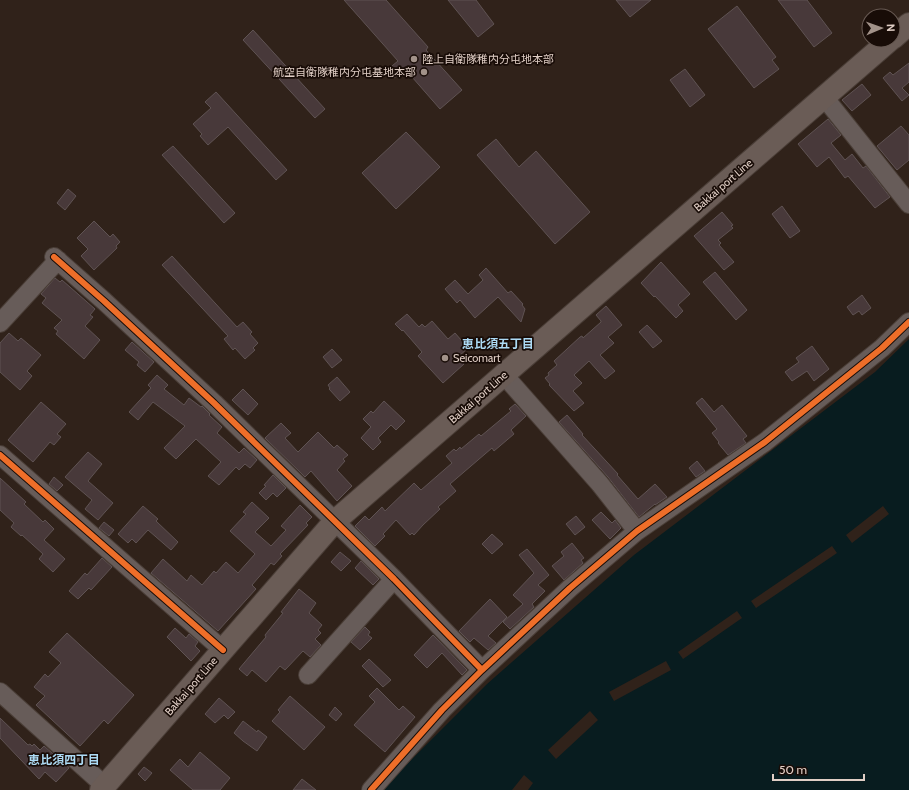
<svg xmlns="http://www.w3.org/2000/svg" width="909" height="790" font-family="Cabin,'Noto Sans JP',sans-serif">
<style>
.water{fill:#081c1f}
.pier{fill:#30221a}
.building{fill:#48393a;stroke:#5f5353}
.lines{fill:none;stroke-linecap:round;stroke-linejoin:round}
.minor-casing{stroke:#4a3e37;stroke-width:20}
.major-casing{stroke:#4a3e37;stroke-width:24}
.minor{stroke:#675c59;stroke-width:18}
.major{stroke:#6a5c56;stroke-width:22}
.cycleway-casing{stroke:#180c07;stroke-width:8}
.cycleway{stroke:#ee6e29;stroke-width:6}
.poi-dot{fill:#a29289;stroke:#180c07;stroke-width:1.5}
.labels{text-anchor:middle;stroke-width:3.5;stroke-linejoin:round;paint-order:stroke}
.poi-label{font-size:11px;fill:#e0cec5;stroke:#180c07;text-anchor:start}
.street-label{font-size:11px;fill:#e0cec5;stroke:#180c07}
.neighbourhood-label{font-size:12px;font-weight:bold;fill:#addbf5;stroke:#180c07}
</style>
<rect width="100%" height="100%" fill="#30221a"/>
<!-- water -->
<path class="water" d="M909 339V790H384L403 768 487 684 634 555 875 372Z"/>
<!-- pier -->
<path class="pier" d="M883 506 889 514 852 543 846 535Z
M832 546 837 553 756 608 751 601Z
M737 611 742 618 683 659 678 652Z
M666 661 671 670 614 701 609 692Z
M590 711 598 720 556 759 548 750Z
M524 775 533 783 528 790H512Z"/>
<!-- building -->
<path class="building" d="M344 0H386L428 47 426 50 462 90 440 109 405 69 394 78 387 70 398 61Z
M448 0H476L494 24 478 37Z
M616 0H651L630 17Z
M778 0H807L832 33 814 47Z
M737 6 776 57 772 60 779 69 754 88 708 29Z
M253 30 325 109 315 118 243 40Z
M909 63V82L902 88 909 95 902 101 883 78 890 72 893 75Z
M685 69 705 95 690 107 670 80Z
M862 84 871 95 852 111 842 100Z
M216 92 287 170 276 180 228 127 208 145 200 136 202 134 193 124 211 108 205 102Z
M828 119 841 135 831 143 845 160 852 154 863 168 866 166 890 197 875 208 848 176 845 178 829 157 817 167 798 144Z
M901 126 909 135V160L897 170 877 146Z
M406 132 440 167 396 209 362 173Z
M496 139 519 167 536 151 590 212 555 244 477 155Z
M173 146 235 213 224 223 162 155Z
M68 189 76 196 65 210 57 203Z
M782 206 800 231 790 238 772 214Z
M722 212 733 225 731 226 733 228 718 240 721 243 719 245 734 262 724 270 694 236Z
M94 221 110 237 113 234 120 242 116 246 117 248 94 270 81 256 88 249 77 238Z
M172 256 237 327 243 322 252 332 250 334 258 343 253 348 255 350 245 359 235 348 233 350 224 339 228 336 162 265Z
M661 262 690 294 678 305 683 311 676 318 655 296 654 297 641 283Z
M486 268 508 293 511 291 523 304 522 305 525 309 521 322 498 297 475 318 460 300 457 303 445 289 455 280 468 294 483 280 479 275Z
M715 272 747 310 736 320 703 282Z
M55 278 60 282 62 280 95 309 90 315 93 317 85 326 100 340 84 359 56 334 58 331 54 328 62 320 42 303 46 298 41 294Z
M862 295 871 308 862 315 859 311 853 315 847 307Z
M606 306 622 325 608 337 614 343 600 355 615 371 605 379 589 361 574 375 582 383 573 391 584 403 574 411 549 385 550 384 545 378 549 375 548 373 557 365 554 361 580 337 582 336 583 338 601 322V321L596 315Z
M407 314 419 327 422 324 425 327 432 321 448 339 455 333 468 348 458 357 464 364 443 383 418 356 422 352 403 330 402 331 395 324Z
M647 325 662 341 653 348 639 332Z
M9 333 18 341 21 338 41 355 27 371 32 376 20 390 0 372V343Z
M132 342 154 362 145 372 137 365 139 362 125 350Z
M812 346 829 369 814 381 807 371 792 381 785 372 799 362 796 358Z
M332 349 342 360 332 368 323 357Z
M157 375 168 385 164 389 184 405 189 398 201 407 202 406 210 414 209 415 222 427 217 433 239 453 244 448 257 460 250 468 245 464 239 470 236 467 219 485 208 476 221 462 196 439 176 459 164 448 185 426 153 402 138 420 129 412 151 388 148 385Z
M337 377 350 392 340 401 329 389 330 388 328 385Z
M243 389 258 404 248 415 232 400Z
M702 398 714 412 722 405 747 436 743 439 746 443 728 455 718 443 719 442 712 433 717 429 696 403Z
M384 401 405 421 396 430 391 425 378 438 381 442 373 450 361 438 371 427 363 419 371 411 373 413Z
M41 402 66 424 57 434 61 437 54 445 50 442 33 462 8 440Z
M515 404 526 416 511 430 514 434 494 451 492 448 450 484 456 491 438 507 440 509 423 525 414 535 412 533 410 535 396 520 383 534 385 536 375 546 355 526 365 516 369 520 382 507 385 511 414 483 421 490 452 463 446 456 454 449 456 451 460 447 461 449 479 434 481 436 511 411 509 409Z
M567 415 583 434 582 435 618 474 617 475 638 499 655 484 667 497 655 505V504L639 517 608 477 559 422Z
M281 423 291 433 285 438 298 452 318 432 334 448 337 445 348 455 343 459 345 461 337 470 352 486 337 501 311 471 305 477 265 438Z
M88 452 102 464 88 481 113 503 98 520 85 509 92 500 65 477Z
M697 461 705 471 696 477 689 468Z
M273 475 286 488 277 497 273 493 266 500 259 493 266 486 264 485Z
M54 477 63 485 57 491 49 484Z
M0 478 26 502 24 504 43 522 45 520 54 529 44 540 65 559 53 572 39 559 43 554 22 535 21 536 11 527 14 523 0 510Z
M252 502 269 518 255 532 271 546 286 530 281 526 300 505 312 517 306 523 308 525 280 554 282 556 274 565 271 563 252 585 256 589 218 631 151 573 163 559 187 581 191 575 202 585 214 571 216 573 226 562 238 573 255 554 230 531 246 514 243 512Z
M143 506 158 519 156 521 178 542 171 550 148 530 136 543 132 539 128 543 118 534Z
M601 512 612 523 615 520 621 528 610 539 592 520Z
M576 516 585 527 575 535 566 524Z
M104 522 114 530 109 536 99 528Z
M492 534 503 544 492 554 482 544Z
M572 543 584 558 581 560 583 563 564 580 552 566 564 556 561 552Z
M527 549 549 575 538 585 545 591 532 604 534 607 510 629 503 622 523 604 513 595 534 573 519 555Z
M340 552 351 561 341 571 331 562Z
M102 558 112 567 91 590 89 588 78 599 69 591 85 573 87 575Z
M361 561 379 579 373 585 355 568Z
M299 589 316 603 309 613 322 625 318 630 321 633 315 639 321 645 310 657 303 651 285 670 280 666 266 682 252 670 247 676 239 669 266 637 265 635 283 613 281 612Z
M490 599 507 617 488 636 496 643 488 650 474 638 470 642 459 631Z
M365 627 370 632 368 635 372 638 360 650 351 642Z
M175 628 186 638 189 634 198 642 195 646 200 651 191 661 167 637Z
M67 633 134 695 108 724 104 720 80 746 36 705 45 696 34 687 45 674 48 677 61 663 49 652Z
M433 635 467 670 462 675 442 653 427 668 414 655Z
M369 659 391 680 383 687 362 666Z
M377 688 399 710 403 706 415 717 385 752 354 725 375 702 369 696Z
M290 696 325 727 304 750 272 721 280 712 278 710Z
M219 698 235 712 228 719 224 715 215 723 205 714Z
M335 707 342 714 336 721 329 715Z
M0 718 28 745 30 744 32 746 34 744 40 750 44 746 69 768 56 782 45 772 39 779 0 738Z
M243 721 257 732 258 730 267 737 257 751 243 741 234 733Z
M200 752 230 778 220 790H193L170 770 180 759 188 767Z
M144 767 152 773 145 781 138 774Z
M302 779 316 790H293Z"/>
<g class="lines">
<defs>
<path id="minor" d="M824 97 909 204
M54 257 104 301 214 403 394 579 482 670
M0 323 58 260
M504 375 600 484 637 531
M0 455 223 650
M308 675 394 579
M0 692 105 786
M371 790 442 710 482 670 570 588 637 531 765 442 882 348 909 322"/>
<path id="major" d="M893 38 909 24
M101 790 335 521 890 40"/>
</defs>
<!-- minor casing -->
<use href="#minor" class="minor-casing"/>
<!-- major casing -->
<use href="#major" class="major-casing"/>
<!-- minor -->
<use href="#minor" class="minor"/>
<!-- major -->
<use href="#major" class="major"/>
<defs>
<path id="cycleway" d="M54 257 104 301 214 403 394 579 482 670
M0 455 223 650
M371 790 442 710 482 670 570 588 637 531 765 442 882 348 909 322"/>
</defs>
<!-- cycleway casing -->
<use href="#cycleway" class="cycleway-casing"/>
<!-- cycleway -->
<use href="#cycleway" class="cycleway"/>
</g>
<!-- markers -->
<g class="poi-dot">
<circle cx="414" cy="59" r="4"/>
<circle cx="424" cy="72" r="4"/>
<circle cx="445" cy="358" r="4"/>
</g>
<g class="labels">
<!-- poi labels -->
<g class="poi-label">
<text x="422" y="63">陸上自衛隊稚内分屯地本部</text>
<text x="416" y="76" text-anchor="end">航空自衛隊稚内分屯基地本部</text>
<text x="453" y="362">Seicomart</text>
</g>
<!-- street labels -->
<g class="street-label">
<text transform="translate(723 185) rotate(-41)" y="4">Bakkai port Line</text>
<text transform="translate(478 397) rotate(-41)" y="4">Bakkai port Line</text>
<text transform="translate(191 686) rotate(-49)" y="4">Bakkai port Line</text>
</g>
<!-- neighbourhood labels -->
<g class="neighbourhood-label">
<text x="498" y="348">恵比須五丁目</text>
<text x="64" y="764">恵比須四丁目</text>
</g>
</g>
<!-- north arrow -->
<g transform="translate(881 28) rotate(88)"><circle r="19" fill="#180c07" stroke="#685a53"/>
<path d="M0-3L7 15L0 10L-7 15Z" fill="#a29289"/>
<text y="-6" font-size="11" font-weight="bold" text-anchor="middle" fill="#e0cec5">N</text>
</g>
<!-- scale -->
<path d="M773 774v6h91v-6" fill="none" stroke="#e0cec5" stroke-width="2"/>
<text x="779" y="774" font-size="12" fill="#e0cec5" stroke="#180c07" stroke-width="3" paint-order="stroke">50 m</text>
</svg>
